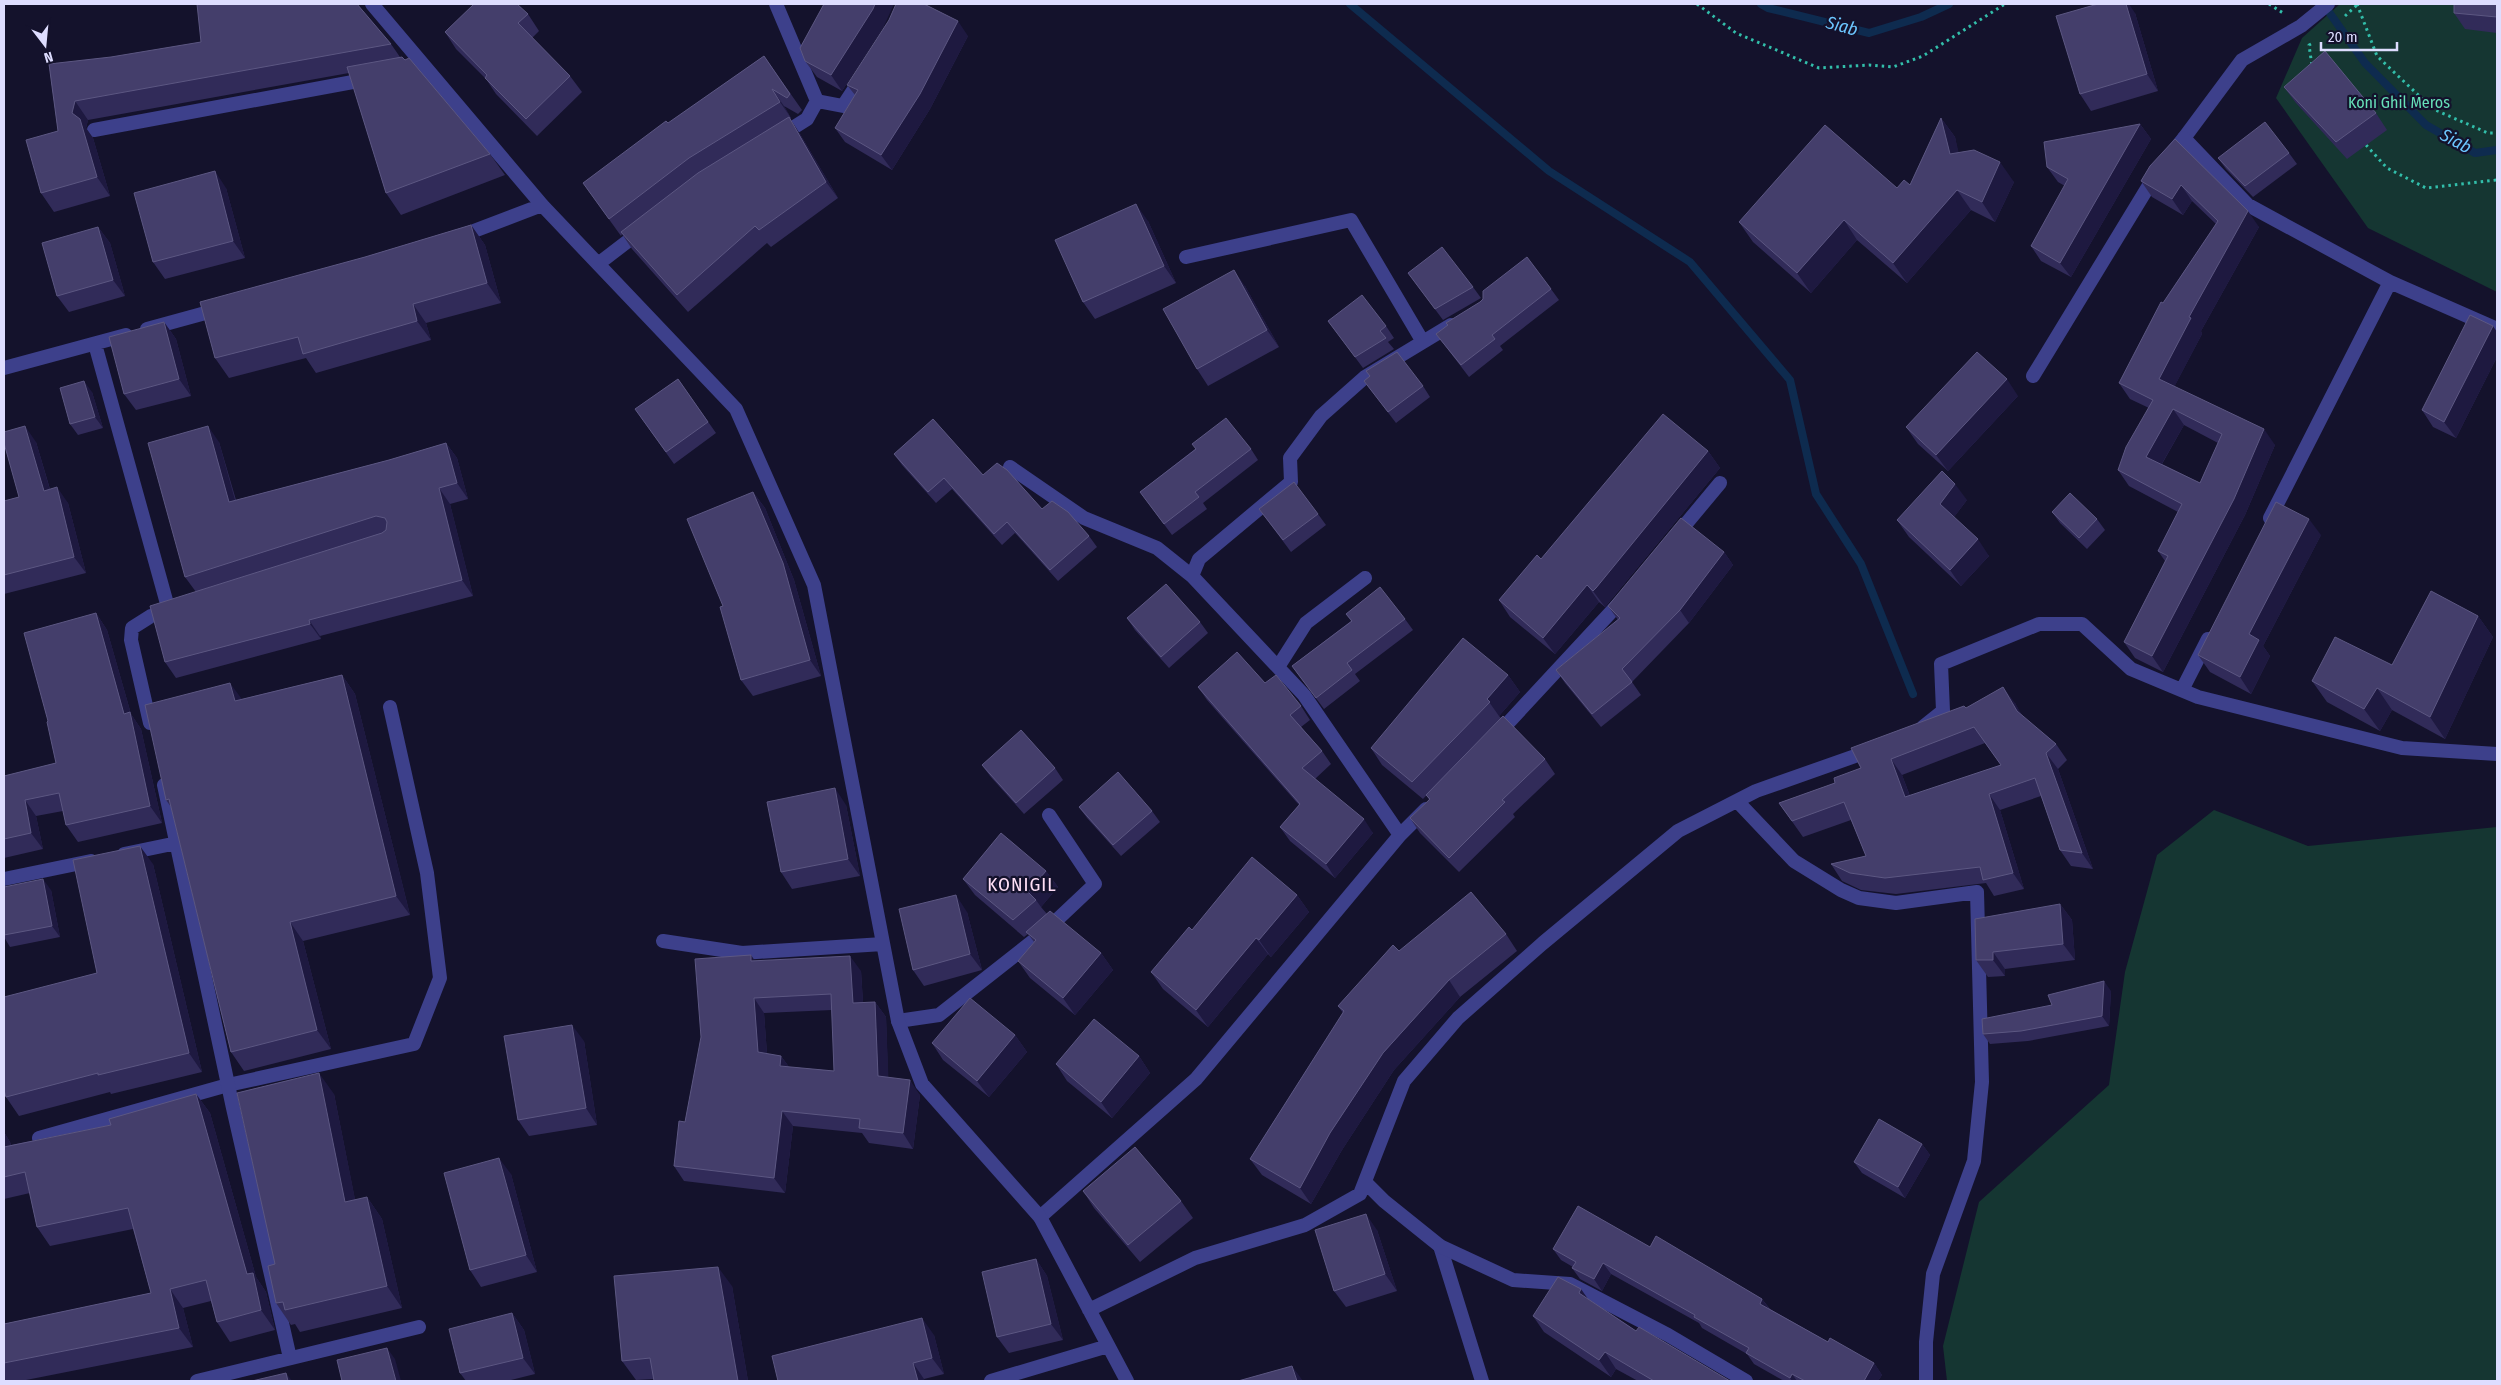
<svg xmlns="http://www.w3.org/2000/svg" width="2501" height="1385" font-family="'Fira Sans Condensed',sans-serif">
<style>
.green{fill:#153632}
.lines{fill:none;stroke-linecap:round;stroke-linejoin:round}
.stream{stroke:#0e2b4f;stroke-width:8}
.path{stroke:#32beaa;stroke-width:3;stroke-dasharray:2.5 4;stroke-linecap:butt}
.service{stroke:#3d408b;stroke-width:14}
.minor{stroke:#3d408b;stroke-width:14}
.wall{fill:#312b59;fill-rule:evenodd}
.shaded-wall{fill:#1e1940}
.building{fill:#443e6b;stroke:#5c5782;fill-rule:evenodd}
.labels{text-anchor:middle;stroke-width:4.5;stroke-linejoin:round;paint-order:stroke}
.park-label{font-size:16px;fill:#67e1b9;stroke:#14122c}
.water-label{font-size:18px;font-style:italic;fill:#6cc6fe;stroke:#14122c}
.quarter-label{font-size:19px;letter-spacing:1px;fill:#ffdff6;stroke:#14122c}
</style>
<rect width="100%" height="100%" fill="#14122c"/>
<!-- green -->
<path class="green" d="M2340 4H2497V292L2368 228 2276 98 2302 38Z
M2214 810 2308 846 2497 827V1381H1947L1943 1346 1979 1202 2109 1085 2125 972 2157 855Z"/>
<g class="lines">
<!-- stream -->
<path class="stream" d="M1350 4 1549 171 1690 262 1790 380 1816 494 1861 564 1913 694
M1761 4 1768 8 1869 33 1921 17 1949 4
M2324 5 2365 63 2426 125 2475 153 2497 150"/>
<!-- path -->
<path class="path" d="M1697 4 1736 33 1819 68 1869 65 1893 67 1923 56 2005 4
M2269 4 2283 13
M2357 4 2377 56 2433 109 2488 133H2497
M2345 16 2357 5
M2311 44 2309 45 2312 66
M2366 145 2387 168 2426 188 2497 180"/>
<!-- service -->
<path class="service" d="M94 130 369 79
M2184 138 2242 60 2301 26 2328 4
M1186 257 1351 220 1423 342
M1010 467 1084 518 1157 548 1192 576 1304 695 1400 835 1196 1079 1040 1217
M1675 537 1720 483
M1192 576 1199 559 1291 482 1290 458 1321 416 1365 377 1451 325
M1278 667 1306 623 1365 578
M1496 736 1624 598
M1400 835 1426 809
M898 1021 939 1015 1042 934 1095 884 1049 815
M39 1138 228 1085 414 1044 440 978 427 873 390 707
M1440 1246 1482 1381"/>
<!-- minor -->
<path class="minor" d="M372 4 542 205 736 409 814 585 898 1021 922 1084 1040 1217 1127 1381
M776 4 817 101 807 119 780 136
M817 101 843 106 862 77
M458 237 542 205
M598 264 641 231
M147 329 220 309
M95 344 169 611
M4 368 126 335
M2033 376 2159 169 2184 138 2248 205 2390 282
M2270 518 2390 282 2497 329
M2182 690 2208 639
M150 723 131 640 132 628 151 616 169 611
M1923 727 1943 711 1941 664 2039 624H2082L2131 669 2198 697 2402 748 2497 754
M164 785 233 1108 290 1358
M1737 801 1794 861 1841 890 1859 898 1896 903 1977 892 1982 1082 1974 1161 1933 1274 1926 1342V1381
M124 854 177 843
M4 879 91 861
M663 941 742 953 883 944
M1365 1182 1384 1201 1440 1246 1513 1280 1570 1284 1668 1335 1746 1381
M1089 1310 1195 1258 1305 1225 1360 1194 1404 1081 1458 1018 1543 943 1678 831 1756 791 1872 750
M197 1381 419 1327
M991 1381 1108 1346"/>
</g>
<!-- wall -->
<path class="wall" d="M2497 4V33L2465 29 2454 13Z
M2135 13 2158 91 2091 111 2080 94Z
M528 14 539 31 532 38 570 76 582 92 537 136 496 94 486 79 456 49 445 32Z
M884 26 842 91 817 77 805 61Z
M968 36 930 109 892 170 845 142 835 128 855 95 847 85Z
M391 44 400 57 490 154 505 175 401 215 386 193 349 73 88 120 86 128 93 138 110 196 54 212 41 193 58 131 49 64Z
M764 56 802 110 798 114 784 106 791 118 790 119 800 134 838 198 771 247 767 243 688 312 632 249 622 234 621 236 583 183Z
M2284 87 2376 113 2387 130 2347 159 2296 103Z
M1941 118 1955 137 1958 153 2014 182 1995 222 1971 210 1907 283 1857 240 1811 293 1753 242 1739 222 1910 185Z
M2140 124 2151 139 2071 277 2041 261 2031 246 2065 186 2058 182 2047 167Z
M2289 153 2297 164 2253 197 2226 169 2218 158Z
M2150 166 2259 227 2201 331 2202 334 2174 387 2275 445 2245 515 2163 672 2135 658 2124 642 2165 561 2158 551 2178 512 2129 486 2118 470 2149 408 2130 399 2119 383 2163 303 2216 224 2192 201 2183 215 2152 197 2141 181ZM2184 425 2218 443 2200 483 2162 464Z
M226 188 245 258 165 279 153 262Z
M1148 221 1176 283 1095 319 1083 302Z
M471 225 485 245 501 303 426 323 431 340 316 373 306 358 229 378 215 358 365 257Z
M98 227 110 243 125 296 69 312 57 296Z
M1408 273 1473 287 1481 298 1443 320Z
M1245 286 1279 347 1208 386 1197 369Z
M1551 289 1559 300 1500 346 1503 350 1469 377 1436 334 1480 302 1483 299Z
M1328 321 1386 326 1394 338 1388 342 1394 349 1363 368Z
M164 322 176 339 191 396 136 410 124 394Z
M2497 332V357L2456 438 2433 427 2422 410Z
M678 379 716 433 674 464 635 409Z
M1364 381 1423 386 1430 397 1396 423Z
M92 392 103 428 78 435 70 424Z
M2018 396 1948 471 1918 444 1906 427Z
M36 442 50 489 68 503 86 573 4 594V501L19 497Z
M219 442 236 500 389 460 446 443 457 458 468 499 450 504 473 596 320 636 321 639 176 678 165 662 196 592 185 577Z
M1195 449H1251L1258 460 1203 503 1207 509 1172 535 1140 492Z
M1708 451 1720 468 1605 607 1599 602 1555 654 1510 617 1499 600 1541 559Z
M894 454 983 475 1089 536 1097 547 1058 581 1015 533 1002 545 952 489 936 503 902 465Z
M753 492 765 508 794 580 821 676 753 696 741 680 723 606Z
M1967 500 1954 517 1989 556 1961 586 1909 537 1897 520Z
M1259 509 1318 514 1326 525 1291 552Z
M2052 512 2097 519 2105 530 2087 549 2060 523Z
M2321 535 2263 646 2270 656 2251 694 2210 672 2198 655Z
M1724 552 1733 565 1689 623 1632 682 1641 695 1601 727 1565 683 1556 670 1618 620 1608 606Z
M96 613 107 630 131 714 141 729 162 823 78 842 66 825 63 811 36 816 43 849 4 858V776L56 763 48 721Z
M1346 614 1405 619 1413 630 1355 674 1360 681 1324 709 1292 666 1351 621Z
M2478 616 2493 637 2445 739 2392 710 2380 731 2327 702 2312 681 2392 665Z
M1127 618 1200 622 1208 633 1169 668 1135 630Z
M342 675 355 694 410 915 303 941 331 1049 244 1071 231 1052 171 807 166 800 242 699Z
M1508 675 1520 692 1499 716 1501 718 1423 799 1382 765 1371 748Z
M1265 683 1301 706 1310 720 1301 727 1322 751 1331 764 1315 779 1373 833 1335 878 1290 841 1280 827 1299 805 1207 700 1198 687Z
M2015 703 2021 715 2056 744 2067 760 2058 769 2093 869 2071 866 2060 850 2041 796 2000 810 2024 889 1994 896 1986 883 1896 894 1861 890 1842 881 1831 864 1866 856 1851 820 1803 837 1779 803 1835 783 1966 708ZM1985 743 2001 765 1910 796 1902 775Z
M1545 759 1555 774 1513 814 1515 817 1459 872 1420 833 1410 818 1429 800 1426 795Z
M982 765 1055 768 1063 780 1024 814 990 776Z
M846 805 860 876 792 889 781 872Z
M1079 807 1152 811 1160 822 1121 856 1087 818Z
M153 864 202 1072 111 1094 110 1092 19 1116 6 1097 97 973Z
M1046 871 1058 887 1041 907 1047 914 1101 953 1113 970 1075 1015 1030 978 1018 961 1034 942 1028 934 1024 937 975 895 963 879Z
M4 887 51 890 60 937 10 947 4 937Z
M1297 895 1309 912 1271 957 1268 954 1208 1027 1163 989 1151 972 1192 930Z
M2060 904 2072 920 2075 960 2005 969V976L1988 977 1976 960Z
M967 912 982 970 924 986 913 970Z
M1506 934 1517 951 1460 997 1394 1070 1342 1150 1311 1204 1262 1175 1250 1159 1343 1013 1338 1006 1399 951Z
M755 961 861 971 863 1003 875 1002 886 1017 888 1077 920 1095 913 1149 869 1143 862 1133 793 1126 785 1193 684 1181 674 1166 685 1122ZM832 1010 834 1071 789 1067 781 1056 767 1054 764 1013Z
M2111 991 2109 1026 2028 1041 1990 1044 1983 1034 2052 1005Z
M1015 1035 1027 1052 989 1097 943 1060 932 1043Z
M584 1041 597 1125 529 1136 518 1120Z
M1139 1056 1150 1073 1112 1118 1067 1081 1056 1064Z
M196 1094 210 1113 256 1277 266 1292 275 1330 230 1342 217 1322 211 1301 183 1308 193 1347 21 1381H4V1324L151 1293 133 1229 50 1246 37 1227 30 1193 4 1199V1132L10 1142 11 1145 111 1125Z
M334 1094 355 1200 367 1197 382 1219 402 1308 300 1332 295 1324 291 1325 276 1303 275 1264Z
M1922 1144 1930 1155 1905 1198 1862 1173 1854 1162Z
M511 1174 537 1272 481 1287 470 1270Z
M1083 1191 1181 1201 1193 1218 1140 1262 1094 1208Z
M1377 1230 1397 1291 1346 1307 1334 1291Z
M1650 1247 1762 1299 1770 1309 1828 1342 1874 1363 1882 1375 1878 1381H1784L1754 1364 1747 1354 1702 1328 1699 1323 1611 1274 1602 1291 1580 1279 1572 1268 1573 1267 1561 1260 1553 1249Z
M1036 1259 1047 1276 1063 1340 1009 1353 997 1337Z
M732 1286 748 1381H654V1379L636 1380 622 1361Z
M1588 1299 1636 1331 1730 1381H1638L1616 1369 1611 1377 1544 1332 1533 1316Z
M512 1313 524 1330 535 1374 507 1381H466L460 1373Z
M934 1335 944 1374 924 1379 778 1381Z"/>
<!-- shaded-wall -->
<path class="shaded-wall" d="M875 4H894L884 26 842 91 831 75Z
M2126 4H2129L2135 13 2158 91 2147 74Z
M958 21 968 36 930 109 892 170 881 155Z
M772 89 784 106 791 118 780 102Z
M75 101 88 120 86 128 93 138 110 196 97 177 72 113Z
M789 117 800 134 838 198 826 182Z
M1941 118 1955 137 1964 174 1950 154Z
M2140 124 2151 139 2071 277 2060 263Z
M2000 162 2014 182 1995 222 1982 202Z
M215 171 226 188 245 258 233 241Z
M2181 185 2192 201 2183 215 2172 199Z
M1957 190 1971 210 1907 283 1893 263Z
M1136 204 1148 221 1176 283 1164 266Z
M2248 211 2259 227 2201 331 2202 334 2170 395 2159 379 2189 317Z
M1844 220 1857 240 1811 293 1797 273Z
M471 225 485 245 501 303 487 283Z
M98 227 110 243 125 296 113 280Z
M1234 270 1245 286 1279 347 1267 330Z
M413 304 426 323 431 340 417 321Z
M164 322 176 339 191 396 179 379Z
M2493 326 2497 332V357L2456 438 2444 422Z
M2007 379 2018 396 1948 471 1936 455Z
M84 381 92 392 103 428 95 417Z
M2173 409 2184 425 2157 472 2146 457Z
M25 426 36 442 55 507 44 491Z
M208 426 219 442 240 518 229 502Z
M2264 429 2275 445 2245 515 2163 672 2152 656Z
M446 443 457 458 468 499 457 483Z
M1708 451 1720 468 1605 607 1593 591Z
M1955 484 1967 500 1951 521 1940 504Z
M57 487 68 503 86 573 74 557Z
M439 488 450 504 473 596 462 580Z
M753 492 765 508 794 580 821 676 810 660Z
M2309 519 2321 535 2263 646 2270 656 2251 694 2240 677 2249 634Z
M1978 539 1989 556 1961 586 1950 570Z
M1724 552 1733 565 1689 623 1680 610Z
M1587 585 1599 602 1555 654 1543 638Z
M96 613 107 630 131 714 141 729 162 823 150 806Z
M2478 616 2493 637 2445 739 2430 717Z
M309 620 320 636 321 639 310 624Z
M342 675 355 694 410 915 396 896Z
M1508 675 1520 692 1499 716 1487 699Z
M230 683 244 702 235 701Z
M2003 687 2015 703 2029 727 2017 711Z
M2377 688 2392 710 2380 731 2364 709Z
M2046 753 2058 769 2093 869 2082 853Z
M1891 759 1902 775 1916 813 1905 797Z
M835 788 846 805 860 876 848 859Z
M1989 794 2000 810 2024 889 2013 873Z
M25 800 36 816 43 849 31 833Z
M1364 819 1373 833 1335 878 1326 864Z
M140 846 153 864 202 1072 189 1053Z
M1046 871 1058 887 1041 907 1036 900 1028 892Z
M43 879 51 890 60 937 52 926Z
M956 895 967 912 982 970 970 954Z
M1297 895 1309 912 1271 957 1259 940Z
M2060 904 2072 920 2075 960 2063 944Z
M290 922 303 941 331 1049 317 1030Z
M1256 938 1268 954 1208 1027 1196 1010Z
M1993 952 2005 969V976L1993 960Z
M1101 953 1113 970 1075 1015 1063 998Z
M751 955 761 970 751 961Z
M850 956 861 971 864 1018 853 1003Z
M1449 980 1460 997 1394 1070 1342 1150 1311 1204 1300 1188 1330 1133 1383 1053Z
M2104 981 2111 991 2109 1026 2102 1016Z
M754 998 764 1013 768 1067 758 1052Z
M875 1002 886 1017 889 1091 878 1076Z
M572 1025 584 1041 597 1125 586 1108Z
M1015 1035 1027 1052 989 1097 977 1081Z
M781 1056 792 1071 780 1066Z
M1139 1056 1150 1073 1112 1118 1101 1102Z
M319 1073 334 1094 360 1224 345 1202Z
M910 1080 920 1095 913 1149 903 1133Z
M196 1094 210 1113 256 1277 266 1292 275 1330 261 1310 247 1274Z
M782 1111 793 1126 785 1193 774 1178Z
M4 1132 10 1142 16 1166 4 1149Z
M1922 1144 1930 1155 1905 1198 1898 1187Z
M499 1158 511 1174 537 1272 526 1255Z
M367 1197 382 1219 402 1308 387 1286Z
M1366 1214 1377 1230 1397 1291 1385 1274Z
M1036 1259 1047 1276 1063 1340 1051 1324Z
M1603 1263 1611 1274 1602 1291 1594 1279Z
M718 1267 732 1286 748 1381H738Z
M170 1289 183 1308 193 1347 179 1328Z
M1581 1289 1593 1306 1579 1293Z
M1762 1299 1770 1310 1760 1304Z
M512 1313 524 1330 535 1374 523 1358Z
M922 1318 934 1335 944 1374 932 1358Z
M387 1348 395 1359 401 1381H396Z
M1605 1352 1616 1369 1611 1377 1599 1360Z
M913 1363 924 1379 925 1381H918Z
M1874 1363 1882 1375 1878 1381H1864Z
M1292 1366 1303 1381H1297Z
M286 1373 292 1381H288Z
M1792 1374 1797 1381H1792L1790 1378Z"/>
<!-- building -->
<path class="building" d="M197 4H357L391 44 75 101 72 113 80 119 97 177 41 193 26 140 58 131 49 64 111 57 201 42Z
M474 4H517L528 14 518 23 570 76 526 119 485 78 487 75 445 32Z
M824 4H875L873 9 831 75 805 61 800 48Z
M896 4H924L958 21 920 94 881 155 835 128 858 90 847 85 889 20Z
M2098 4H2126L2147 74 2080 94 2056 16Z
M2454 4H2497V17L2454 13Z
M2325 51 2376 113 2336 142 2284 87Z
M764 56 790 94 787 98 772 89 780 102 689 158 609 219 583 183 666 121 668 123Z
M402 57 405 60 409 58 490 154 386 193 347 67Z
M789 117 826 182 759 230 755 226 677 295 621 232 698 173Z
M1941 118 1950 154 1974 150 2000 162 1982 202 1957 190 1893 263 1844 220 1797 273 1739 222 1825 125 1897 188 1904 180 1910 185Z
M2265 122 2289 153 2245 186 2218 158Z
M2140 124 2060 263 2031 246 2068 179 2047 167 2044 142Z
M2175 139 2248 211 2189 317 2191 318 2159 379 2264 429 2234 499 2152 656 2124 642 2168 556 2158 551 2182 504 2118 470 2126 447 2153 400 2119 383 2161 302 2163 303 2218 221 2181 185 2172 199 2141 181 2150 166ZM2173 409 2222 434 2200 483 2146 457Z
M215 171 233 241 153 262 134 193Z
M1136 204 1164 266 1083 302 1055 240Z
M471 225 487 283 413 304 417 321 303 354 298 337 215 358 200 302 365 257Z
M98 227 113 280 57 296 42 243Z
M1442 247 1473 287 1435 309 1408 273Z
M1527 257 1551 289 1492 335 1495 339 1461 365 1436 334 1448 325 1446 323 1480 302 1483 299V291Z
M1234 270 1267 330 1197 369 1163 309Z
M1362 295 1386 326 1380 331 1386 338 1355 357 1328 321Z
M2470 315 2493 326 2444 422 2422 410Z
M164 322 179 379 124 394 109 337Z
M1397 352 1423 386 1388 412 1364 381 1370 376 1366 371Z
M1977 352 2007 379 1936 455 1906 427Z
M678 379 708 422 666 452 635 409Z
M84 381 95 417 70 424 60 388Z
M1663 414 1708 451 1596 588 1593 591 1587 585 1543 638 1499 600 1537 555 1541 559Z
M1226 418 1251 449 1195 492 1199 497 1164 524 1140 492 1196 449 1192 444Z
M933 419 983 475 997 463 1007 470 1042 509 1052 501 1068 512 1089 536 1050 570 1007 522 994 534 944 478 928 492 894 454Z
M25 426 44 491 57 487 74 557 4 575V501L19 497 4 443V432Z
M208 426 229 502 389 460 446 443 457 483 439 488 462 580 309 620 310 624 165 662 150 606 382 533 386 530 387 522 385 518 376 516 185 577 148 443Z
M1942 471 1955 484 1940 504 1978 539 1950 570 1897 520Z
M1294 482 1318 514 1283 540 1259 509Z
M753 492 783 563 810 660 741 680 720 607 723 606 687 519Z
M2070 493 2097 519 2079 538 2052 512Z
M2276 502 2309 519 2249 634 2259 640 2240 677 2198 655Z
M1681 518 1724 552 1680 610 1622 669 1632 682 1592 714 1556 670 1620 618 1608 606Z
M1166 584 1200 622 1161 657 1127 618Z
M1380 587 1405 619 1347 663 1352 670 1316 698 1292 666 1352 621 1346 614Z
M2431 591 2478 616 2430 717 2377 688 2364 709 2312 681 2335 637 2392 665Z
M96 613 124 714 130 712 150 806 66 825 59 793 25 800 31 833 4 839V776L56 763 47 722 48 721 24 633Z
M1463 638 1508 675 1487 699 1490 702 1412 782 1371 748Z
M1237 652 1265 683 1276 675 1301 706 1290 715 1322 751 1302 768 1364 819 1326 864 1280 827 1300 804 1198 687Z
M342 675 396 896 290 922 317 1030 231 1052 169 799 166 800 145 705 230 683 235 701Z
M2003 687 2017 711 2056 744 2046 753 2082 853 2060 850 2035 778 1989 794 2013 873 1983 880 1980 867 1885 878 1850 873 1831 864 1866 856 1844 802 1792 821 1779 803 1835 783 1834 778 1861 768 1851 748 1964 706 1966 708ZM1974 727 2001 765 1905 797 1891 759Z
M1503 716 1545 759 1502 800 1505 802 1449 858 1410 818 1430 799 1426 795Z
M1021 730 1055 768 1016 803 982 765Z
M1118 772 1152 811 1113 845 1079 807Z
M835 788 848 859 781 872 767 802Z
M1001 833 1046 871 1028 892 1036 900 1013 920 963 879Z
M140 846 189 1053 98 1075V1073L6 1097 4 1090V997L97 973 73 860Z
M1252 857 1297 895 1259 940 1256 938 1196 1010 1151 972 1189 927 1192 930Z
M43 879 52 926 4 935V887Z
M1471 892 1506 934 1449 980 1383 1053 1330 1133 1300 1188 1250 1159 1344 1011 1338 1006 1393 945 1399 951Z
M956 895 970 954 913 970 899 909Z
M2060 904 2063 944 1993 952V960H1976L1975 919Z
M1050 911 1101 953 1063 998 1018 961 1036 940 1026 932Z
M751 955V961L850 956 853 1003 875 1002 878 1076 910 1080 903 1133 859 1128 860 1119 782 1111 774 1178 674 1166 679 1121 685 1122 701 1037 695 959ZM831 994 834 1071 780 1066 781 1056 758 1052 754 998Z
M2104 981 2102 1016 2021 1031 1983 1034 1982 1019 2052 1005 2048 995Z
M970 998 1015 1035 977 1081 932 1043Z
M1094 1019 1139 1056 1101 1102 1056 1064Z
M572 1025 586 1108 518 1120 504 1036Z
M319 1073 345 1202 367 1197 387 1286 285 1310 283 1302 276 1303 268 1266 275 1264 237 1093Z
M196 1094 247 1274 253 1273 261 1310 217 1322 206 1280 170 1289 179 1328 4 1363V1324L151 1293 128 1208 37 1227 25 1172 4 1177V1147L111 1125 109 1119Z
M1879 1119 1922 1144 1898 1187 1854 1162Z
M1135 1147 1181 1201 1128 1245 1083 1191Z
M499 1158 526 1255 470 1270 444 1173Z
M1578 1206 1650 1247 1656 1236 1762 1299 1760 1304 1828 1342 1830 1338 1874 1363 1864 1381H1805L1792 1374 1790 1378 1746 1353 1749 1348 1694 1317 1695 1315 1603 1263 1594 1279 1572 1268 1576 1262 1553 1249Z
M1366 1214 1385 1274 1334 1291 1315 1230Z
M1036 1259 1051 1324 997 1337 982 1272Z
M718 1267 738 1381H654L650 1358 622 1361 614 1276Z
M1558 1277 1581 1289 1579 1293 1636 1331 1639 1327 1730 1381H1654L1605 1352 1599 1360 1533 1316Z
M512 1313 523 1358 460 1373 449 1329Z
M922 1318 932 1358 913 1363 918 1381H778L772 1356Z
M387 1348 396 1381H342L337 1360Z
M1292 1366 1297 1381H1238Z
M286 1373 288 1381H252Z"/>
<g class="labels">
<!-- park labels -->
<g class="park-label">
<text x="2399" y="108">Koni Ghil Meros</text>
</g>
<!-- water labels -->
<g class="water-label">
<text transform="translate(1842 26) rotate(15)" y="6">Siab</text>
<text transform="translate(2456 141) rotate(28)" y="6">Siab</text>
</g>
<!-- quarter labels -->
<g class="quarter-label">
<text x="1022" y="891">KONIGIL</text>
</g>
</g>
<!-- border -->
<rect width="2501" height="1385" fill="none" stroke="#deddff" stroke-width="10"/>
<!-- north arrow -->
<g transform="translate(45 45) rotate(164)" stroke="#14122c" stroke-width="4" paint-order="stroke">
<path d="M0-4L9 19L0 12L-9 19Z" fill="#deddff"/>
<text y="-8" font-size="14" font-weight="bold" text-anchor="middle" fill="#deddff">N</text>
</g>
<!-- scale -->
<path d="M2321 42v8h76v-8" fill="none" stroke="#deddff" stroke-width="2.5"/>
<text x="2328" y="42" font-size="15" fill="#deddff" stroke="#14122c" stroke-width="4" paint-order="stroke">20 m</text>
</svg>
